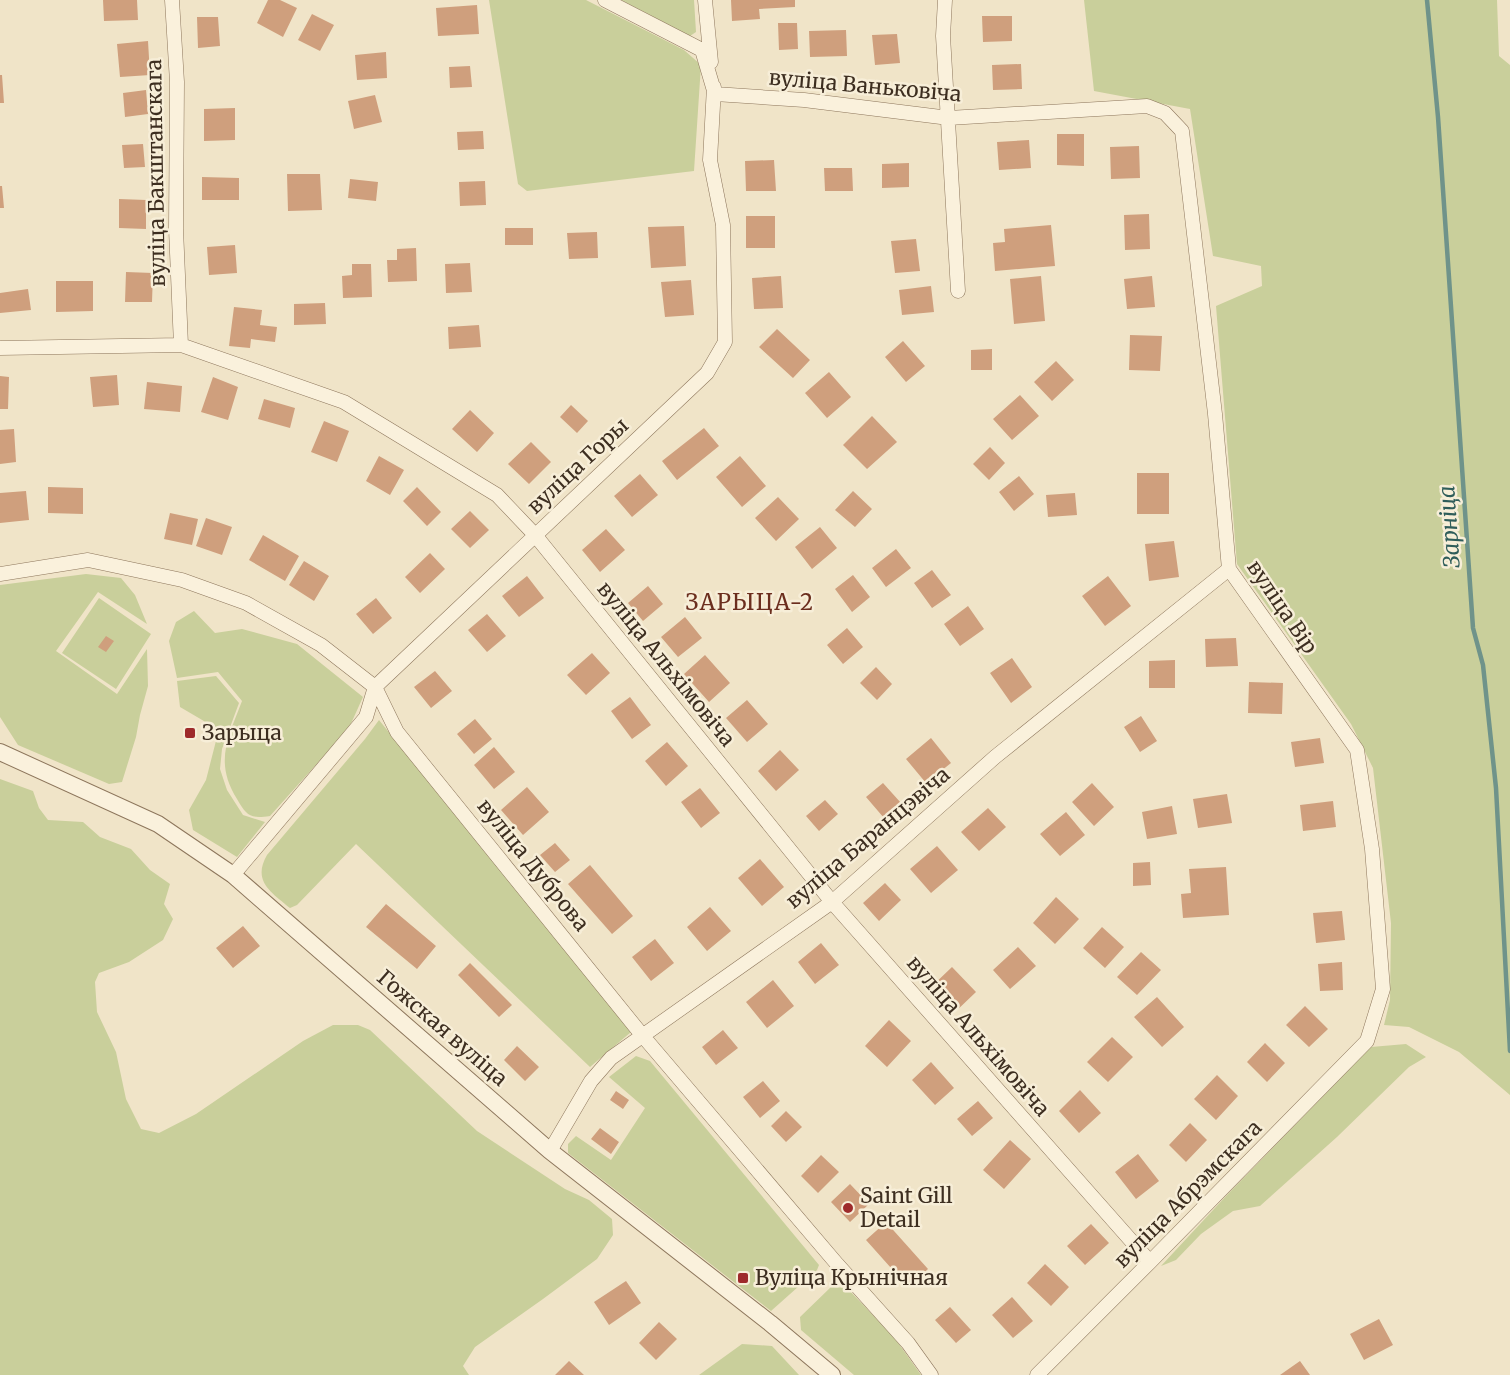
<svg xmlns="http://www.w3.org/2000/svg" width="1510" height="1375" font-family="Merriweather,serif">
<style>
.green{fill:#c9cf9b}
.lines{fill:none;stroke-linecap:round;stroke-linejoin:round}
.stream{stroke:#6f938a;stroke-width:4.5}
.building{fill:#cf9f7d}
.minor-casing{stroke:#8d765c;stroke-width:15}
.tertiary-casing{stroke:#8d765c;stroke-width:18}
.minor{stroke:#faf1dc;stroke-width:14}
.tertiary{stroke:#faf1dc;stroke-width:16}
.poi-dot{fill:#9e2a2b;stroke:#f7eed8;stroke-width:2}
.labels{text-anchor:middle;stroke-width:5;stroke-linejoin:round;paint-order:stroke}
.street-label{font-size:21px;fill:#3d2e20;stroke:#f7eed8}
.poi-label{font-size:21px;fill:#3d2e20;stroke:#f7eed8;text-anchor:start}
.water-label{font-size:22px;font-style:italic;fill:#2f5d5a;stroke:#f7eed8}
.neighbourhood-label{font-size:22px;letter-spacing:1.5px;fill:#6b2e1e;stroke:#f7eed8}
</style>
<rect width="100%" height="100%" fill="#f0e4c8"/>
<!-- green -->
<path class="green" d="M489 0H586L684 50 701 65 694 171 527 191 518 184Z
M621 0H694L696 32 690 36Z
M1084 0H1497L1499 56 1510 65V1095L1459 1052 1409 1027 1384 1025 1390 1000 1391 923 1373 768 1351 724 1237 564 1216 306 1262 286 1261 266 1213 256 1190 109 1094 91Z
M86 574 121 578 135 595 147 624 98 592 56 651 117 694 147 649 148 686 140 715 136 737 122 782 109 784 18 745 0 717V585Z
M99 598 151 634 116 689 62 653Z
M194 611 215 633 242 629 297 644 363 697 349 728 270 816C250 819 247 816 237 799 214 762 228 738 242 701L218 672 177 678 169 641 176 622Z
M216 676 239 703 222 749 220 769 227 790 243 815 265 822 237 857 193 830 189 810 206 780 217 737 209 724 180 707 177 681Z
M379 720 631 1032 590 1067 356 844 297 905 290 908C271 892 252 881 267 855L365 739Z
M0 779 33 791 39 808 48 820 83 822 100 837 131 849 150 870 170 884 164 904 173 919 163 940 129 962 99 973 95 982 97 1012 116 1052 126 1099 141 1129 159 1133 196 1114 303 1041 333 1025H358L370 1030 477 1131 565 1189 589 1200 612 1219 613 1235 597 1259 543 1299 475 1347 463 1366 469 1375H0Z
M1406 1044 1426 1057 1409 1067 1337 1137 1260 1206 1233 1211 1201 1234 1176 1260 1161 1266 1227 1195 1371 1047Z
M636 1056 650 1061 819 1265 817 1270 771 1311 568 1153V1144L576 1136 611 1160 645 1108 609 1077Z
M831 1287 847 1288 894 1337 921 1375H854L801 1330 800 1317Z
M742 1344 772 1346 799 1375H699Z"/>
<g class="lines">
<!-- stream -->
<path class="stream" d="M1427 0 1438 117 1473 628 1483 665 1496 788 1510 1051"/>
</g>
<!-- building -->
<path class="building" d="M103 0H137L138 20 104 21Z
M268 0H280L297 8 283 37 257 23Z
M731 0H795V7L759 9 760 19 732 21Z
M477 5 479 34 438 36 436 8Z
M312 14 334 25 320 51 298 40Z
M982 16H1012V41L983 42Z
M197 17H218L220 46 198 48Z
M778 23H797L798 49 779 50Z
M846 30 847 56 810 57 809 31Z
M897 34 900 63 875 65 872 35Z
M148 41 150 75 120 77 117 44Z
M386 52 387 78 357 80 355 55Z
M1021 64 1022 89 993 90 992 65Z
M470 66 472 87 450 88 449 67Z
M0 75H2L4 103H0Z
M146 90 148 114 125 117 123 93Z
M375 95 382 122 354 129 348 101Z
M235 108V140L204 141V109Z
M483 131 484 149 458 150 457 132Z
M1057 134H1084V166L1057 165Z
M1029 140 1031 168 999 170 997 142Z
M143 144 145 167 124 168 122 145Z
M1139 146 1140 178 1111 179 1110 147Z
M774 160 776 191H746L745 161Z
M909 163V187L882 188V164Z
M824 168H852L853 191H825Z
M287 174H320L322 210 288 211Z
M202 177 239 178V200H202Z
M350 179 378 182 376 201 348 198Z
M485 181 486 205 460 206 459 182Z
M0 186H2L4 208H0Z
M119 199 146 200V229L119 228Z
M1149 214 1150 249 1125 250 1124 215Z
M746 216H775V248H746Z
M1051 225 1055 266 995 271 993 243 1005 242 1004 229Z
M684 226 686 266 651 268 648 227Z
M505 228H533V245H505Z
M597 232 598 258 569 259 567 233Z
M916 239 920 271 895 273 891 241Z
M235 245 237 273 209 275 207 247Z
M416 248 417 281 388 282 387 260H397V249Z
M470 263 472 292 446 293 445 264Z
M352 264H371L372 297 343 298 342 276 352 275Z
M126 272 153 273 152 302H125Z
M781 276 783 308 754 309 752 278Z
M1041 276 1045 321 1014 324 1010 279Z
M1152 276 1155 307 1127 309 1124 279Z
M691 280 694 315 665 317 661 282Z
M56 281H93V311L56 312Z
M931 286 934 312 902 315 899 290Z
M28 289 31 310 0 313V293Z
M325 303 326 324 294 325V304Z
M234 307 262 310 260 325 277 327 275 342 251 339 250 348 229 346Z
M479 325 481 347 449 349 448 327Z
M777 329 810 360 793 378 759 347Z
M1130 335 1162 336 1160 371 1129 370Z
M903 341 925 366 906 382 885 357Z
M992 349V370H971V350Z
M1056 361 1074 380 1052 401 1034 382Z
M829 372 851 397 827 418 805 393Z
M117 375 119 405 93 407 90 377Z
M0 376 9 377 8 409H0Z
M213 377 238 387 228 420 201 412Z
M147 382 182 386 180 412 144 409Z
M1020 395 1039 416 1012 440 993 419Z
M264 399 295 408 290 428 258 419Z
M571 405 588 421 577 433 560 417Z
M470 410 494 433 477 452 452 429Z
M872 416 897 442 867 469 843 445Z
M324 421 349 431 337 462 311 452Z
M704 428 719 446 677 480 662 461Z
M14 429 16 462 0 464V430Z
M531 442 551 462 529 484 508 464Z
M990 447 1005 463 989 480 973 464Z
M379 456 404 470 390 495 366 481Z
M740 456 766 486 742 507 716 477Z
M1137 473H1169V514H1137Z
M640 474 658 495 632 517 614 496Z
M1019 476 1034 494 1014 511 999 492Z
M48 487 83 488V514L48 513Z
M417 487 441 512 427 526 403 501Z
M26 491 29 520 0 523V493Z
M853 491 872 509 855 527 835 510Z
M1075 493 1077 515 1048 517 1046 495Z
M778 497 799 519 776 541 755 518Z
M470 511 489 530 470 548 451 529Z
M170 513 198 519 192 545 164 539Z
M206 518 232 527 222 555 196 546Z
M820 527 837 548 812 569 795 547Z
M606 529 625 550 600 572 582 550Z
M263 535 299 556 285 581 249 560Z
M1174 541 1179 577 1149 581 1145 544Z
M896 549 911 568 886 587 872 568Z
M430 553 445 569 420 593 405 577Z
M304 561 329 576 314 601 289 585Z
M932 570 951 595 932 608 914 583Z
M853 575 870 597 852 612 835 589Z
M527 576 544 598 519 617 502 596Z
M1108 576 1131 606 1105 626 1082 596Z
M648 586 663 604 643 621 628 603Z
M376 598 392 618 373 634 356 614Z
M968 606 984 629 960 646 944 624Z
M487 614 506 636 487 652 468 630Z
M685 617 702 638 678 657 661 637Z
M847 628 863 647 843 664 827 645Z
M106 636 114 641 106 652 98 647Z
M1236 638 1238 666 1206 667 1205 639Z
M592 653 610 673 586 695 567 675Z
M705 655 730 683 709 702 684 674Z
M1012 658 1032 687 1011 703 990 673Z
M1175 660V688H1149V661Z
M876 667 892 684 877 700 860 683Z
M435 671 452 691 431 708 414 687Z
M1249 682 1283 683 1282 714 1248 713Z
M630 697 651 725 632 739 611 711Z
M747 700 768 724 747 742 726 718Z
M1141 716 1157 741 1140 752 1124 727Z
M475 719 492 739 474 754 457 734Z
M931 738 951 763 926 783 906 759Z
M1320 738 1324 763 1295 767 1291 742Z
M667 742 688 766 666 786 645 761Z
M494 747 515 772 494 789 474 765Z
M780 750 799 770 776 791 758 771Z
M883 783 901 803 884 818 866 797Z
M1092 783 1114 807 1094 826 1072 802Z
M527 787 549 812 523 835 501 810Z
M700 788 720 813 701 828 681 802Z
M1227 794 1232 823 1198 828 1193 799Z
M825 800 838 814 819 831 806 816Z
M1333 801 1336 827 1303 831 1300 805Z
M1172 806 1177 834 1147 839 1142 812Z
M988 808 1006 827 979 851 961 832Z
M1066 812 1085 835 1060 856 1040 834Z
M555 843 570 860 555 872 540 855Z
M937 846 958 870 931 893 910 869Z
M760 859 784 887 762 906 738 878Z
M1150 862 1151 885 1133 886V863Z
M590 865 633 916 612 934 568 884Z
M1226 867 1229 915 1183 918 1181 894 1191 893 1189 869Z
M885 883 901 900 879 921 863 903Z
M1056 897 1079 919 1055 944 1033 923Z
M386 904 436 946 417 969 366 927Z
M710 907 731 931 707 951 687 927Z
M1342 911 1345 940 1316 943 1313 913Z
M243 926 260 946 233 968 216 948Z
M1102 927 1124 947 1105 968 1083 948Z
M655 939 674 963 651 981 632 957Z
M821 943 839 965 815 984 798 962Z
M1018 947 1036 966 1010 989 993 970Z
M1141 952 1161 970 1137 995 1117 977Z
M1342 962 1343 990 1320 991 1318 964Z
M470 963 512 1005 499 1017 458 975Z
M952 967 976 992 953 1014 929 989Z
M773 980 794 1006 767 1028 746 1002Z
M1157 997 1184 1027 1162 1047 1134 1017Z
M1305 1006 1328 1029 1309 1047 1286 1025Z
M889 1020 911 1041 887 1067 865 1046Z
M723 1030 738 1048 716 1065 702 1047Z
M1112 1037 1133 1057 1108 1082 1087 1062Z
M1265 1043 1285 1063 1267 1082 1247 1062Z
M517 1046 539 1067 525 1081 504 1060Z
M931 1062 954 1088 935 1105 912 1080Z
M1217 1075 1238 1096 1216 1120 1194 1099Z
M763 1081 780 1101 760 1118 743 1097Z
M1080 1090 1101 1113 1079 1133 1059 1111Z
M616 1091 629 1100 623 1109 610 1100Z
M978 1101 993 1118 972 1136 957 1119Z
M786 1111 802 1127 786 1142 771 1126Z
M1190 1123 1207 1140 1186 1162 1169 1145Z
M600 1128 619 1142 611 1154 591 1139Z
M1010 1140 1031 1159 1004 1189 983 1170Z
M1138 1154 1159 1181 1136 1199 1115 1172Z
M821 1155 839 1172 818 1193 801 1176Z
M850 1184 869 1204 850 1222 831 1202Z
M886 1222 928 1269 908 1287 866 1240Z
M1091 1224 1109 1243 1085 1265 1067 1246Z
M1045 1264 1069 1287 1051 1306 1027 1283Z
M626 1281 641 1303 609 1325 594 1302Z
M1012 1297 1033 1321 1013 1338 992 1315Z
M950 1307 971 1330 956 1343 935 1320Z
M1379 1319 1393 1345 1364 1360 1350 1334Z
M659 1322 677 1339 656 1360 639 1343Z
M569 1361 584 1375H555Z
M1300 1361 1310 1375H1280Z"/>
<g class="lines">
<defs>
<path id="minor" d="M172 0 177 82 176 229 181 345
M605 0 702 50 715 94 804 100 949 118 1147 106 1165 113 1182 131 1215 414 1229 569 1357 750 1372 849 1383 989 1367 1041 1150 1262 1037 1375
M705 0 711 62
M945 0 943 36 958 291
M0 348 181 345 344 402 497 495 535 535 832 902 1150 1262
M0 574 88 560 182 580 246 603 321 645 375 687 397 732 642 1035 837 1264 908 1343 931 1375
M233 875 366 717 375 687 707 373 725 342 723 225 710 160 714 87
M550 1151 591 1081 611 1058 832 902 995 757 1229 569"/>
<path id="tertiary" d="M0 752 158 824 233 875 550 1151 770 1323 832 1375"/>
</defs>
<!-- minor casing -->
<use href="#minor" class="minor-casing"/>
<!-- tertiary casing -->
<use href="#tertiary" class="tertiary-casing"/>
<!-- minor -->
<use href="#minor" class="minor"/>
<!-- tertiary -->
<use href="#tertiary" class="tertiary"/>
</g>
<!-- markers -->
<g class="poi-dot">
<rect x="184" y="727" width="12" height="12" rx="3"/>
<circle cx="848" cy="1208" r="6"/>
<rect x="737" y="1272" width="12" height="12" rx="3"/>
</g>
<g class="labels">
<!-- street labels -->
<g class="street-label">
<text transform="translate(865 86) rotate(5)" y="7">вуліца Ваньковіча</text>
<text transform="translate(156 173) rotate(-91)" y="7">вуліца Бакштанскага</text>
<text transform="translate(578 466) rotate(-43)" y="7">вуліца Горы</text>
<text transform="translate(1282 607) rotate(56)" y="7">вуліца Вір</text>
<text transform="translate(666 664) rotate(51)" y="7">вуліца Альхімовіча</text>
<text transform="translate(868 838) rotate(-40)" y="7">вуліца Баранцэвіча</text>
<text transform="translate(533 865) rotate(51)" y="7">вуліца Дуброва</text>
<text transform="translate(442 1028) rotate(41)" y="7">Гожская вуліца</text>
<text transform="translate(978 1036) rotate(49)" y="7">вуліца Альхімовіча</text>
<text transform="translate(1188 1194) rotate(-45)" y="7">вуліца Абрэмскага</text>
</g>
<!-- poi labels -->
<g class="poi-label">
<text x="202" y="740">Зарыца</text>
<text x="860" y="1203">Saint Gill<tspan x="860" dy="24">Detail</tspan></text>
<text x="755" y="1285">Вуліца Крынічная</text>
</g>
<!-- water labels -->
<g class="water-label">
<text transform="translate(1449 527) rotate(-94)" y="8">Зарніца</text>
</g>
<!-- neighbourhood labels -->
<g class="neighbourhood-label">
<text x="750" y="610">ЗАРЫЦА-2</text>
</g>
</g>
</svg>
